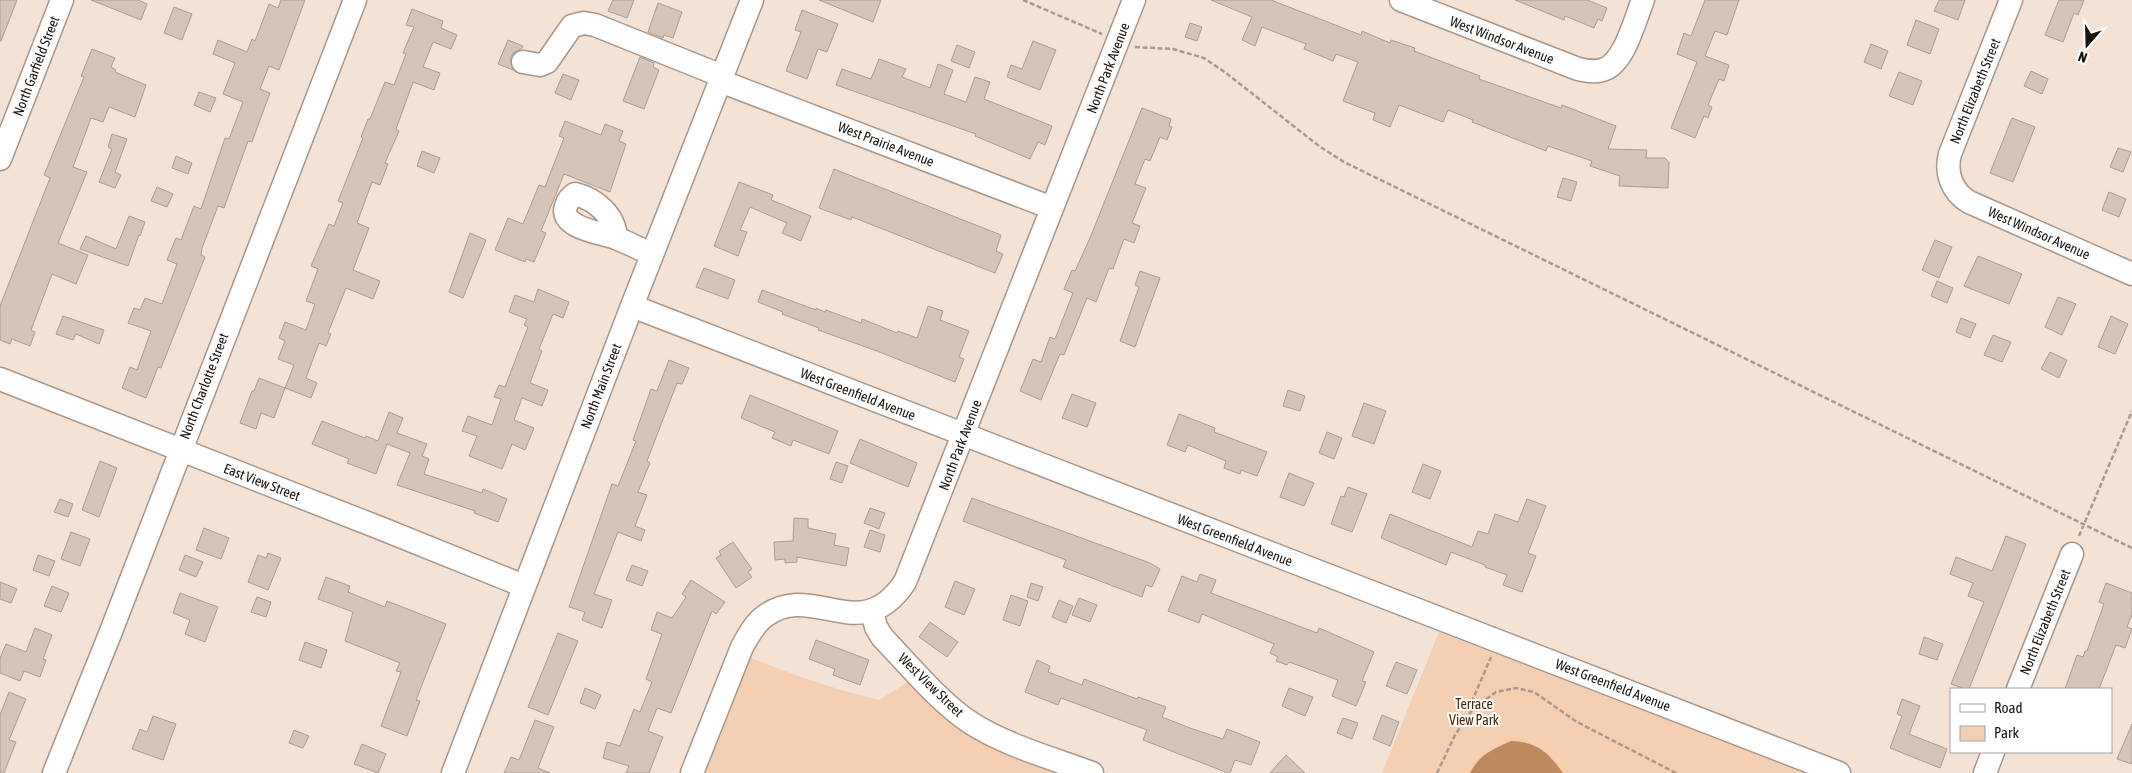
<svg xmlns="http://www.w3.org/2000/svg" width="2132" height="773" font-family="'Asap Condensed',sans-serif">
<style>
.green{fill:#f5cfb2}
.water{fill:#bd8a60}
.building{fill:#d5c4b8;stroke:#ad9c90}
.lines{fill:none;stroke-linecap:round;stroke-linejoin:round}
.minor-casing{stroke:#a7978b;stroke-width:25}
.path{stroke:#a89a90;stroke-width:2.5;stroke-dasharray:5 2.5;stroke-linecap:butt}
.minor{stroke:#fff;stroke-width:22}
.labels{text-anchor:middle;stroke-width:4;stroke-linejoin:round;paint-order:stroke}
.street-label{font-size:14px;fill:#1a1410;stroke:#fff}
.park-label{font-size:14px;fill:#492604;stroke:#fff}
</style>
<rect width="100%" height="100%" fill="#f4e2d5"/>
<!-- green -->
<path class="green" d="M1439 632 1807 773H1382Z
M749 657C792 675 834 689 879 700L913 679 1069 773H704Z"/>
<!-- water -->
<path class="water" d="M1511 741C1538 742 1548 752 1563 773H1470C1481 753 1492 750 1511 741Z"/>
<!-- building -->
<path class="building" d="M0 0H17L1 41H0Z
M91 0H138L147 4 141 20Z
M281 0H305L279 70 269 66 260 89 270 93 261 117 252 142 248 141 224 208 218 206 202 248 201 255 205 257 161 368 158 367 146 398 122 388 130 367 137 370 151 331 128 323 134 308 140 310 145 298 162 304 177 264 167 260 176 238 181 240 194 206 201 209 225 138 229 139 243 102 223 94 235 63 213 54 218 40 247 52 252 39 255 41 269 4 278 8Z
M613 0H634L627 18 608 11Z
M819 0H881L873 22Z
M1211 0H1271L1361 35 1362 31 1390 43 1391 40 1415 48 1414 51 1480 76 1479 79 1561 108 1562 105 1616 126 1608 149 1647 150 1646 158H1665L1669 162 1668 188 1619 186 1620 176 1590 166 1592 161 1548 146 1546 151 1472 122 1473 120 1448 110 1443 122 1399 105 1390 127 1373 120 1375 113 1343 101 1358 62 1336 54 1333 61 1304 49 1306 44 1262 27 1255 46 1242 40 1252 17Z
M1515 0H1587L1607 8 1602 21 1598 19 1594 28 1565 16 1564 20Z
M1705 0H1739L1727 35 1715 31 1705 56 1729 65 1724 81 1719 79 1708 105 1712 107 1708 118 1704 116 1695 138 1671 128 1697 62 1677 54 1684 33 1691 36Z
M1939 0H1965L1958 20 1934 11Z
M2059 0H2084L2078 15 2074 13 2063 42 2045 35Z
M658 3 682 12 673 38 664 35 663 38 648 32Z
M174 7 192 14 182 40 164 33Z
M412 9 443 21 441 28 457 35 451 49 433 42 423 67 440 73 434 90 413 82 396 129 399 131 385 163 388 164 380 185 372 182 357 223 369 228 353 270 380 281 373 299 346 288 328 333 331 334 326 346 319 343 306 378 317 383 311 398 285 388 294 365 278 359 285 341 279 338 285 322 306 330 315 304 306 301 318 269 311 266 329 224 334 226 343 203 338 201 363 138 361 137 368 119H370L385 82 394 85 406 54 403 53 414 27 406 25Z
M802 10 838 24 827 52 818 49 807 79 786 71 801 32 795 30Z
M1916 20 1939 29 1930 54 1907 45Z
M1190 23 1202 27 1197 41 1185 37Z
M508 40 523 46 521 49 513 53 510 59 513 70 498 64Z
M1033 41 1056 50 1040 90 1007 77 1011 65 1022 69Z
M1871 44 1888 51 1881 69 1864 62Z
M957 45 975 52 969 68 951 61Z
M92 49 115 58 111 67 116 70 115 72 146 85 135 117 109 107 103 122 91 118 73 167 87 172 58 243 88 255 76 284 52 274 31 330 35 332 30 346 12 339 10 344 0 340V306L50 178 44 175 84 77 81 76Z
M640 57 654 63 653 67 659 70 644 109 623 101Z
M879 59 906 69 902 77 930 88 938 64 953 70 944 94 966 102 975 77 990 82 984 99 1052 126 1045 145 1038 142 1030 159 975 136 976 134 836 85 842 69 871 79Z
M2031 71 2048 79 2042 94 2024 86Z
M1899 72 1922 81 1913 105 1889 96Z
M563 74 579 80 571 100 555 93Z
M199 92 216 98 210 112 194 105Z
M1142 108 1171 119 1169 126 1172 127 1167 140 1160 137 1150 161 1145 159 1135 184 1146 188 1132 223 1140 226 1134 243 1124 239 1113 269 1109 268 1096 302 1087 298 1064 355 1060 354 1041 400 1020 391 1033 359 1041 362 1050 337 1055 339 1073 293 1064 289 1072 270 1075 271 1090 238Z
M2012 118 2035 127 2013 182 1990 173Z
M565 121 601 135 605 124 623 131 619 141 626 144 610 192 564 174 541 231 546 233 534 262 526 259 525 262 495 250 508 218 523 224 539 185 545 187 564 138 559 136Z
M112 134 127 139 115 172 121 175 115 188 99 182 112 149 108 147Z
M2118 148 2131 152 2123 172 2110 167Z
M422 151 440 158 434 173 417 166Z
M176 156 192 163 188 174 172 168Z
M834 169 1001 235 996 251 1003 254 995 273 852 217 851 220 819 208Z
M1563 178 1577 182 1571 201 1557 197Z
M739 182 773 195 771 200 811 216 801 241 782 233 787 223 750 207 740 230 747 232 738 256 714 246Z
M157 187 173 194 167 207 151 201Z
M2109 192 2126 199 2119 217 2102 210Z
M129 216 145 222 140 236 139 235 128 266 80 249 86 236 116 249Z
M470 233 486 240 463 298 449 292Z
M1935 240 1952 247 1939 278 1922 270Z
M1978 256 2022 274 2009 304 1964 286Z
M704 268 735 280 728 299 696 287Z
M1140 271 1160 278 1135 347 1120 341 1139 287 1135 285Z
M1937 281 1953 288 1947 303 1931 296Z
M538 289 569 302 563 318 553 314 539 349 542 351 530 383 548 390 542 406 522 398 514 420 534 428 525 450 512 444 502 469 469 456 477 436 462 431 468 416 492 425 501 399 494 397 499 385 505 387 528 327 524 325 527 319 509 312 515 295 534 302Z
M762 290 816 310V308L825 312 826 310 861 323 862 319 897 333 898 331 917 338 928 306 943 311 940 320 969 331 959 357 964 359 955 382 877 351 818 330 819 328 782 314 783 312 758 302Z
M2058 297 2076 304 2062 335 2045 327Z
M63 316 104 330 99 344 76 334 73 340 56 334Z
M2111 316 2128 324 2115 354 2098 347Z
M1961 318 1976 324 1970 338 1956 332Z
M1993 335 2011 342 2002 362 1984 355Z
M2050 352 2067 360 2059 378 2041 369Z
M669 360 689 368 682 384 677 383 647 461 650 463 638 492 647 495 635 526 645 530 641 541 618 532 594 594 612 600 602 628 582 620 585 612 569 607 612 484 618 486 636 441 633 440 651 389 657 391Z
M259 378 285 388 274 418 261 413 256 429 240 423 252 391H254Z
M1288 390 1305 396 1300 411 1283 406Z
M1072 394 1096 403 1087 427 1062 418Z
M750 395 838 431 829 454 793 440 791 446 772 438 775 432 741 418Z
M1364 403 1386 411 1374 444 1352 436Z
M389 412 403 418 397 433 427 444 422 456 429 459 424 474 482 493 483 489 507 499 498 522 474 513 475 511 397 485 410 453 387 444 376 474 347 463 349 459 312 444 322 421 365 438 366 436 378 441Z
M1179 414 1215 428 1214 432 1267 452 1257 476 1241 470 1240 474 1224 468 1226 461 1188 445 1185 452 1167 445Z
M1327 432 1342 438 1334 459 1319 453Z
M860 439 917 463 908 487 850 463Z
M100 461 117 468 99 517 82 510Z
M836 462 848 466 842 483 830 479Z
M1423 464 1441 471 1430 499 1412 492Z
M1289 473 1314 483 1304 506 1280 497Z
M1348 487 1367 494 1352 532 1331 524 1341 496 1344 497Z
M972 498 1150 563 1160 569 1152 587 1146 585 1142 597 1063 567 1066 560 963 521Z
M60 499 73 504 68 517 54 512Z
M1527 499 1546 506 1528 553 1536 556 1522 592 1503 585 1507 575 1485 567V565L1451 552 1446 565 1381 538 1390 514 1472 547 1478 531 1488 534 1495 514 1518 522Z
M870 508 885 513 879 529 864 523Z
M794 518 808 519V528L836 534 834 545 849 548 846 566 797 557V562L785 563V559L775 560 774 542 793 541Z
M204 528 229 538 221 559 196 550Z
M870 530 885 535 880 552 864 547Z
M71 532 90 539 80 566 61 559Z
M2006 536 2026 544 1969 689H1965L1951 684 1984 602 1968 596 1973 583 1950 574 1956 557 1992 571Z
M733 542 752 569 748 572 752 577 736 588 716 558 721 555 719 551Z
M268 553 281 558 268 590 248 582 258 555 266 558Z
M38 555 55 561 49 576 33 570Z
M185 555 203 562 196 577 179 570Z
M632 565 648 571 642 586 626 580Z
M1200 574 1216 580 1211 593 1317 633 1319 628 1374 652 1362 681 1366 682 1356 706 1332 696 1338 680 1289 662 1287 665 1276 661 1278 657 1270 653 1274 644 1202 614 1199 623 1168 611 1182 576 1197 582Z
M326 577 350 586 348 592 385 607 387 601 446 624 416 700 420 701 407 736 381 726 401 672 396 671 400 663 345 641 353 612 318 599Z
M691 580 725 602 716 614 712 611 671 713 657 708 648 731 663 737 649 773H626L629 766 603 758 607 742 620 746 634 709 640 712 652 682 646 679 662 634 651 630 657 612 672 618 686 597 682 594Z
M955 581 975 589 964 615 945 607Z
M0 582 17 589 11 603 0 599Z
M1031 583 1043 587 1038 601 1027 597Z
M2106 583 2132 593V614L2127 627 2132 629 2125 648 2116 645 2099 689H2065L2077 655 2083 657 2085 651H2087L2104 604 2099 602Z
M52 586 69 593 61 612 44 606Z
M180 593 218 607 205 642 185 634 190 620 173 613Z
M1011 595 1028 601 1020 626 1003 620Z
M257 597 271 602 266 617 251 612Z
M1079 598 1097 605 1090 622 1072 615Z
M1059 600 1073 606 1066 623 1052 617Z
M930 622 958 642 947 657 919 637Z
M35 628 52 635 43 659 46 660 40 677 24 671 20 681 0 673V658L6 644 26 652Z
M558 633 578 641 548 715 528 707Z
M1924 637 1943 644 1937 660 1919 654Z
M816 640 869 660 860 685 833 675 835 669 809 659Z
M305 642 327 650 321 668 299 660Z
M1037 660 1050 666 1048 672 1082 685 1084 679 1137 699 1138 697 1166 707 1162 717 1190 728 1223 739 1227 729 1260 742 1251 765 1235 760 1230 773H1228L1143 740 1147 730 1061 698 1058 705 1025 692Z
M1396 662 1417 670 1407 694 1386 686Z
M585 688 601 695 595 709 580 703Z
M1289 688 1313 697 1305 716 1282 706Z
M9 692 26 699 9 740 16 742 4 773H0V715Z
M1902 699 1920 706 1909 734 1947 749 1940 768 1890 748 1902 716 1897 714Z
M1382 715 1399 722 1390 746 1373 739Z
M153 716 176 724 163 760 132 749 140 729 147 732Z
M1343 718 1358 723 1352 739 1337 733Z
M535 720 554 727 538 768 550 773H504L511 757 519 760Z
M2132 724V764L2117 759Z
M294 730 309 736 303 748 289 743Z
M362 744 386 754 378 773 354 764Z
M1286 755 1305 773H1270Z"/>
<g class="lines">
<defs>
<path id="minor" d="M1401 0 1578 69C1587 71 1596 73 1605 69 1625 61 1635 19 1643 0
M2011 0 1950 154C1945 173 1952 192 1969 202L2132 274
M523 62 540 65 547 62 572 26 584 23 595 25 722 76
M720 81 1052 208
M0 159 62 0
M616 238C615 216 596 199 575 194 570 197 568 200 566 206 558 228 603 233 616 238 628 243 640 249 652 254
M632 306 1839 773
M0 379 380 528 524 586
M872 611 876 627 882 637C908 664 940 703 971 723 1007 746 1052 758 1092 773
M2018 689 2072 554
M54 773 110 634 355 0
M453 773 632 306 752 0
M692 773 742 647C748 636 755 623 765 616 813 580 860 649 905 582L1134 0
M1985 773 1993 752"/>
</defs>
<!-- minor casing -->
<use href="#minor" class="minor-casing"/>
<!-- path -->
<path class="path" d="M1023 0 1102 34
M1135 47 1173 49 1204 58 1226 73 1319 146 1344 162 2132 548
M2079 536 2132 411
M1472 710 1473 699 1491 657
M1437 773 1455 735 1472 710 1496 692 1516 688 1534 692 1577 722 1676 773"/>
<!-- minor -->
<use href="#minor" class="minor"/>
</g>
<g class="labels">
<!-- street labels -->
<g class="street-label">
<text transform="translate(1502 40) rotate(21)" y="5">West Windsor Avenue</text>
<text transform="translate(36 66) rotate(-69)" y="5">North Garfield Street</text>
<text transform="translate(1108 68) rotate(-69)" y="5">North Park Avenue</text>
<text transform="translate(1975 91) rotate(-68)" y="5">North Elizabeth Street</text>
<text transform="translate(886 144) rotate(21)" y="5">West Prairie Avenue</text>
<text transform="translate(2039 233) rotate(24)" y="5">West Windsor Avenue</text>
<text transform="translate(204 386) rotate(-69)" y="5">North Charlotte Street</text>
<text transform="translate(601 386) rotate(-69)" y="5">North Main Street</text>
<text transform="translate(858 394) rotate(21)" y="5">West Greenfield Avenue</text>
<text transform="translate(960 445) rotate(-69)" y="5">North Park Avenue</text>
<text transform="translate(262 482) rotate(21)" y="5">East View Street</text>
<text transform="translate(1235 540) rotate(21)" y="5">West Greenfield Avenue</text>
<text transform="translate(2045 622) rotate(-68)" y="5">North Elizabeth Street</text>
<text transform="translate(931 685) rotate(44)" y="5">West View Street</text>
<text transform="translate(1613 685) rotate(21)" y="5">West Greenfield Avenue</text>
</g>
<!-- park labels -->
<g class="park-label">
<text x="1474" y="709">Terrace<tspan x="1474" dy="16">View Park</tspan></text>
</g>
</g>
<!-- legend -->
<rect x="1950" y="688" width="162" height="65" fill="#ffffff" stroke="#a3a19f"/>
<rect x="1960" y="704" width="25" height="8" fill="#ffffff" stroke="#a3a19f"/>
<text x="1994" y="713" font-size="15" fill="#1a1410">Road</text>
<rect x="1960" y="726" width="25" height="15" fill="#f5cfb2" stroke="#a3a19f"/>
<text x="1994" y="738" font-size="15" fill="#1a1410">Park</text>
<!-- north arrow -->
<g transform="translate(2087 45) rotate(200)" stroke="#ffffff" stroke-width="4" paint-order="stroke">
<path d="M0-4L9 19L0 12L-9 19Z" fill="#1a1410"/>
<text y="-8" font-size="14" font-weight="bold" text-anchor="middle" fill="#1a1410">N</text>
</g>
</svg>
